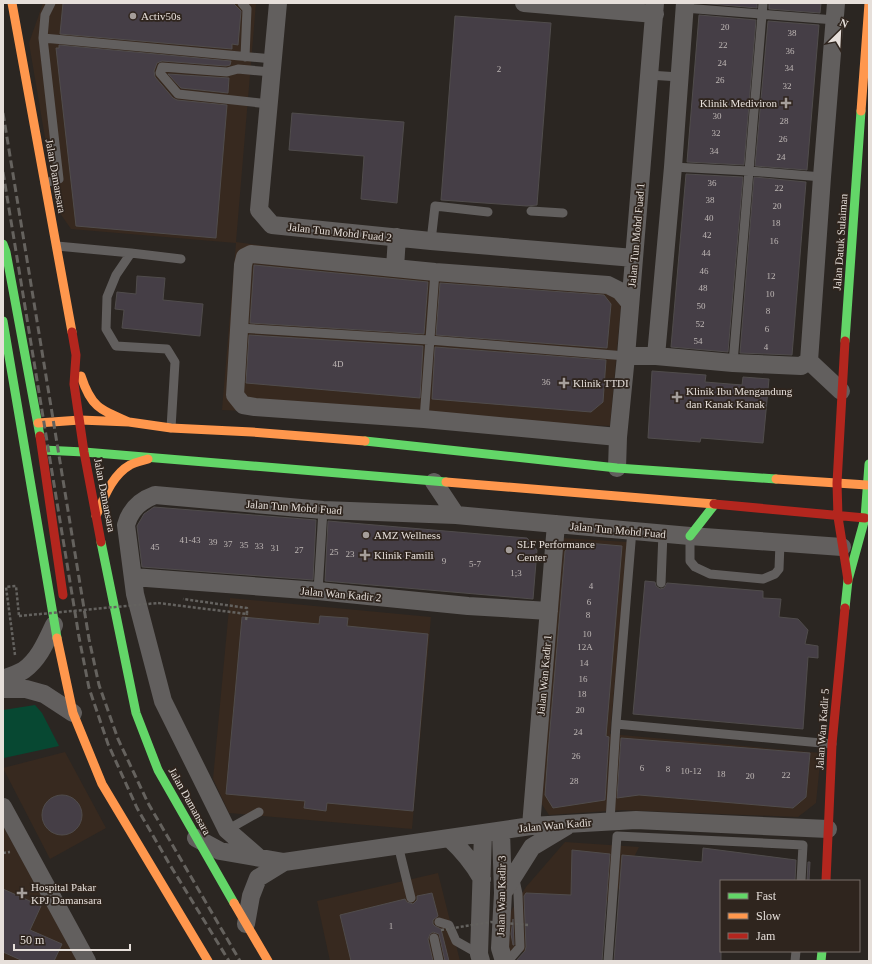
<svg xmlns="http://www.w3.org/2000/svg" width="872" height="964" font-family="'Times New Roman',serif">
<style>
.built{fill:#37291f}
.green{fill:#074832}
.building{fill:#453e46;stroke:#504c4c}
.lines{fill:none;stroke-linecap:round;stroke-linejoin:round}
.path{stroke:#64625f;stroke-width:2.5;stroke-dasharray:3 2;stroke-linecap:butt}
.lane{stroke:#625f5e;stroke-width:9}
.street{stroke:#625f5e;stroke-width:18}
.fast{stroke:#63d668;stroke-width:9}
.slow{stroke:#ff974d;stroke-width:9}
.jam{stroke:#b3261e;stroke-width:9}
.rail{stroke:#65625e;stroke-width:3;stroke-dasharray:8 4;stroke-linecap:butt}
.path-bridge{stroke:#64625f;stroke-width:2.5;stroke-dasharray:3 2;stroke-linecap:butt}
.poi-dot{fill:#a59e9a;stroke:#2f251e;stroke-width:1.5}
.labels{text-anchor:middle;stroke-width:3.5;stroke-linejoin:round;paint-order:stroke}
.number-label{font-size:9px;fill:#beb7b5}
.poi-label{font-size:11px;fill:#e6dfda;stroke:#2f251e;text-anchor:start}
.street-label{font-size:11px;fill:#e6dfda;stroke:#2f251e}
</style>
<rect width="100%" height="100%" fill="#2b2622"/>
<!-- built -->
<path class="built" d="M43 3H256L236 242 612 294 621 306 610 426 222 410 236 243 71 229 57 209 29 43Z
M561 538 628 542 610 734 821 753 816 803 798 817 622 810 549 815 539 800Z
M230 598 431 617 412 829 229 813 213 779Z
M65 752 106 828 50 859 3 768Z
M3 826 79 961H3Z
M565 842 639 847 616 894 544 953 507 951 508 916 526 887Z
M438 873 460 961H330L317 901Z"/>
<!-- green -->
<path class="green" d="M35 705 42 713 59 746 4 758 3 753V710Z"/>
<!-- building -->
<path class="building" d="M63 3 234 4 241 11 238 45 232 44V49L60 34Z
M700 3H757V8Z
M769 3H821L820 13 769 9Z
M699 15 756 20 744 165 687 162Z
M455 16 551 23 537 205 527 206 441 200Z
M768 21 819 25 807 170 755 166Z
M59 45 231 61 230 65 226 66 162 61 157 63 154 71 155 77 173 98 177 100 227 105 216 238 76 226 56 48H59Z
M168 74 229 78 228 93 181 88Z
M292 113 404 122 397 203 361 199 364 156 289 150Z
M686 174 743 177 728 352 671 347Z
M754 177 806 182 792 355 740 353Z
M254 265 428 282 424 334 250 323Z
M137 276 165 278 163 300 203 304 200 336 122 328 124 310 115 309 117 292 136 294Z
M440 283 604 295 611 304 607 348 436 335Z
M249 335 423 346 420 398 246 383Z
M435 347 606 360 603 402 591 412 432 399Z
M652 371 706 375 705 382 742 385 743 377 769 379 763 443 701 438 700 442 648 438Z
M154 507 316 520 313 580 142 567 137 526 144 514Z
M328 521 527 538 537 550 533 599 325 581Z
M575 542 622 546 606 736 609 737 605 800 553 808 545 795 548 753 565 551Z
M645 581 655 582 656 586 660 589 664 588 667 583 763 591V598L781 599 779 617 798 619 808 630 805 644 818 646V658L808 657 803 729 633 714Z
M320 616 348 618 347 626 428 634 413 811 327 803 326 811 304 808 305 801 226 794 242 617 319 624Z
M621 738 810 753 806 797 793 808 639 795 617 798Z
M42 815a20 20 0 1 1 40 0a20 20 0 1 1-40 0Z
M703 848 796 860 795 881H721V961H614L622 855 702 862Z
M572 850 610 854 602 961H516L525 951 526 947 524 896 526 893 571 895Z
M808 862H810L809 881H807Z
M3 889 41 906 30 930 62 944 54 961H23L3 952Z
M432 893 438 916 433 920V924L435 926 441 929 449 961H445L439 934 433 932 430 934 428 939 433 961H351L340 915 405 899 407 902 413 904 417 900V896Z
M513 919 514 945H513L511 934Z"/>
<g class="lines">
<!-- path -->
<path class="path" d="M158 603 247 614V608L183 599
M246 620 247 614
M15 655 6 587 16 586 19 616
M3 853 10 852"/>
<!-- lane -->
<path class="lane" d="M242 3 247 9 245 57
M684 8 835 20
M43 38 273 59
M649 75 679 77
M269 104 178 94 160 73 162 67 227 72 238 69 271 72
M673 167 749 171 822 177
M45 183 59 179 43 38 45 15 51 3
M531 211 563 213
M431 241 435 206 488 212
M57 246 131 253 116 275 107 297 106 329 116 346 167 349 175 362 171 428
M131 253 181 259
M239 328 429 340 626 356
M733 363 763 3
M424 419 435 272
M690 536V561L695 567 710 574 763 579 775 574 779 569 780 543
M661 583 663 533
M318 591 323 510
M616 724 832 744
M610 821 616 724 632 530
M227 830 259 812
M398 845 411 898
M439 922 449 925 456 941 479 954
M434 938 439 961
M508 961 520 947 518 894 514 875
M608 961 617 836 803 845 801 881
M795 961 796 951"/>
<!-- street -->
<path class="street" d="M278 3 259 210 272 225 431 241 634 258
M524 3 655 14
M395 268 397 237
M626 356H656L733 363 801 366 809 361
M656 356 673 167 685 3
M809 361 822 177 836 3
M809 361 841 391
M618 437 424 419 255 407 243 405 235 395 243 265 245 257 251 254 435 272 608 285 620 291 630 303
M617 468 618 437 626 356 655 3
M434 482 456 515
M133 577 318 591 468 606 549 611
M3 679C10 676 18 674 24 670 39 659 46 642 54 625
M3 689H26L44 694 73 713
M3 807 87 961
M531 826 556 524
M501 831 503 893 500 948 504 961
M196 838 220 851 284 862 531 826 636 820 828 829
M449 838C463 851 473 863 482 879
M258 857 227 830 163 701 135 594 126 525C130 510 141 500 155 495L323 510 456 515 690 536 842 547
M503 893 532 847 567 826
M246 924 251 896 258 878 284 862
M481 961 479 954 483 833"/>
<!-- fast -->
<path class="fast" d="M3 244 6 252 40 436
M3 321 57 638
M845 341 861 111
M365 441 617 468 776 479
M43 450 84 452 446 482
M690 536 715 504
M101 542 136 713 158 770 234 903
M845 608 848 580 865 518 869 464
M821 961 822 951"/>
<!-- slow -->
<path class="slow" d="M12 3 72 332
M861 111 869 3
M81 376C91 407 100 410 129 422
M38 423 80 420 129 422 171 428 252 432 365 441
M776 479 867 485
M446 482 714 504
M96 516C104 498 112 475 130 465 136 462 142 461 148 459
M57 638 73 713 102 784 208 961
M234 903 268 961"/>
<!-- jam -->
<path class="jam" d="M72 332 76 355 74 384 84 452 101 542
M845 341 837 483 838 517 848 580
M40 436 63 595
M714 504 865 518
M826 881 832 744 845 608"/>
<!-- rail -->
<path class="rail" d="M3 113 89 639 99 685 118 739 148 803 240 961
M3 172 79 637 89 688 108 744 137 808 170 865 229 961"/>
<!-- path-bridge -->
<path class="path-bridge" d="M19 616 158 603
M441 930 491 922 528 925"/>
</g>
<!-- markers -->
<g class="poi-dot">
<circle cx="133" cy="16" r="4"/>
<path d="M784 97h4v4h4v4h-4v4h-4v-4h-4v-4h4z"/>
<path d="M562 377h4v4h4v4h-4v4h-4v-4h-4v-4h4z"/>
<path d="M675 391h4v4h4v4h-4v4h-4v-4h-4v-4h4z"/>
<circle cx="366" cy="535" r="4"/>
<circle cx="509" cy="550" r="4"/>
<path d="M363 549h4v4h4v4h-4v4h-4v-4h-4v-4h4z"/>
<path d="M20 887h4v4h4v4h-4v4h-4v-4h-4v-4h4z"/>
</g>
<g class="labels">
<!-- number labels -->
<g class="number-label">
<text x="725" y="30">20</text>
<text x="792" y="36">38</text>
<text x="723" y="48">22</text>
<text x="790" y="54">36</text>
<text x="722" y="66">24</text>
<text x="789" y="71">34</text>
<text x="499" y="72">2</text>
<text x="720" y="83">26</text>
<text x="787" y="89">32</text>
<text x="717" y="119">30</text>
<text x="784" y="124">28</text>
<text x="716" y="136">32</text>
<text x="783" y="142">26</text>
<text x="714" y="154">34</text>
<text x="781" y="160">24</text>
<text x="712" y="186">36</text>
<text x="779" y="191">22</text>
<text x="710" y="203">38</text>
<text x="777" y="209">20</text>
<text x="709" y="221">40</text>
<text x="776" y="226">18</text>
<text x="707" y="238">42</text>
<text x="774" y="244">16</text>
<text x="706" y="256">44</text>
<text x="704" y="274">46</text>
<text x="771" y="279">12</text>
<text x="703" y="291">48</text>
<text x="770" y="297">10</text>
<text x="701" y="309">50</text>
<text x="768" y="314">8</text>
<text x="700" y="327">52</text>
<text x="767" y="332">6</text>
<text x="698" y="344">54</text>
<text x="766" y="350">4</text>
<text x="338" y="367">4D</text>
<text x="546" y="385">36</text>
<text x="190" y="543">41-43</text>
<text x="213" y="545">39</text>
<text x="228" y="547">37</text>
<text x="244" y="548">35</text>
<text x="259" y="549">33</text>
<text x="155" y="550">45</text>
<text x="275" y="551">31</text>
<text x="299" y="553">27</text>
<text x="334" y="555">25</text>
<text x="350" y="557">23</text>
<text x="444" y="564">9</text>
<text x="475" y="567">5-7</text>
<text x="516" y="576">1;3</text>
<text x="591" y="589">4</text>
<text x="589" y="605">6</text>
<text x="588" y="618">8</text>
<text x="587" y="637">10</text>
<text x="585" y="650">12A</text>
<text x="584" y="666">14</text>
<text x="583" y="682">16</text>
<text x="582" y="697">18</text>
<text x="580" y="713">20</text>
<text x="578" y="735">24</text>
<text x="576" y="759">26</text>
<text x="642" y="771">6</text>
<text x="668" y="772">8</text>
<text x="691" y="774">10-12</text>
<text x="721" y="777">18</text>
<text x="786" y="778">22</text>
<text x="750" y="779">20</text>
<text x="574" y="784">28</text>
<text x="391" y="929">1</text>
</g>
<!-- poi labels -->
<g class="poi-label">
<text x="141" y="20">Activ50s</text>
<text x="777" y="107" text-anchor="end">Klinik Mediviron</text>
<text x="573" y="387">Klinik TTDI</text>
<text x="686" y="395">Klinik Ibu Mengandung<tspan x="686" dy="13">dan Kanak Kanak</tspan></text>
<text x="374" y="539">AMZ Wellness</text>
<text x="517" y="548">SLF Performance<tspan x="517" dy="13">Center</tspan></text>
<text x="374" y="559">Klinik Famili</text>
<text x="31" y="891">Hospital Pakar<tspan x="31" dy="13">KPJ Damansara</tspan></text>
</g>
<!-- street labels -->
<g class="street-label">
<text transform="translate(56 176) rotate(80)" y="4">Jalan Damansara</text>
<text transform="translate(340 232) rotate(6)" y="4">Jalan Tun Mohd Fuad 2</text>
<text transform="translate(636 235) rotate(-85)" y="4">Jalan Tun Mohd Fuad 1</text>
<text transform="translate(840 242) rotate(-86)" y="4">Jalan Datuk Sulaiman</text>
<text transform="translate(105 495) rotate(79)" y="4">Jalan Damansara</text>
<text transform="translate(294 507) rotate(4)" y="4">Jalan Tun Mohd Fuad</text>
<text transform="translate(618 530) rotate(5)" y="4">Jalan Tun Mohd Fuad</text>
<text transform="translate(341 594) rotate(5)" y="4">Jalan Wan Kadir 2</text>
<text transform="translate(544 675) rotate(-85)" y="4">Jalan Wan Kadir 1</text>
<text transform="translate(822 729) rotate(-86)" y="4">Jalan Wan Kadir 5</text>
<text transform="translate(190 801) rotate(61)" y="4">Jalan Damansara</text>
<text transform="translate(555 825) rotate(-5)" y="4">Jalan Wan Kadir</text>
<text transform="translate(501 896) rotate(-89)" y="4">Jalan Wan Kadir 3</text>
</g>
</g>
<!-- border -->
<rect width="872" height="964" fill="none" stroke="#e6dfda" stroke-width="8"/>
<!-- legend -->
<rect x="720" y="880" width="140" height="72" fill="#2f251e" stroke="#786f69"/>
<rect x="728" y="893" width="20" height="6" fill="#63d668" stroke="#786f69"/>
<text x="756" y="900" font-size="12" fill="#e6dfda">Fast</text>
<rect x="728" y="913" width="20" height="6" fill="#ff974d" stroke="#786f69"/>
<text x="756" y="920" font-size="12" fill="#e6dfda">Slow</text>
<rect x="728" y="933" width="20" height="6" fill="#b3261e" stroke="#786f69"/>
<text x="756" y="940" font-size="12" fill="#e6dfda">Jam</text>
<!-- north arrow -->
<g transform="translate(840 32) rotate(24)" stroke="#2f251e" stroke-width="3" paint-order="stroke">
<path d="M0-3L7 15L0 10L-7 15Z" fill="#e6dfda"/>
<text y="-6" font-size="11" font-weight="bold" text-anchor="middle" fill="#e6dfda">N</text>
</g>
<!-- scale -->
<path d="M14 944v6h116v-6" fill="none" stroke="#e6dfda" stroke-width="2"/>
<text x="20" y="944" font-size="12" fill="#e6dfda" stroke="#2f251e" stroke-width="3" paint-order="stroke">50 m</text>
</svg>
